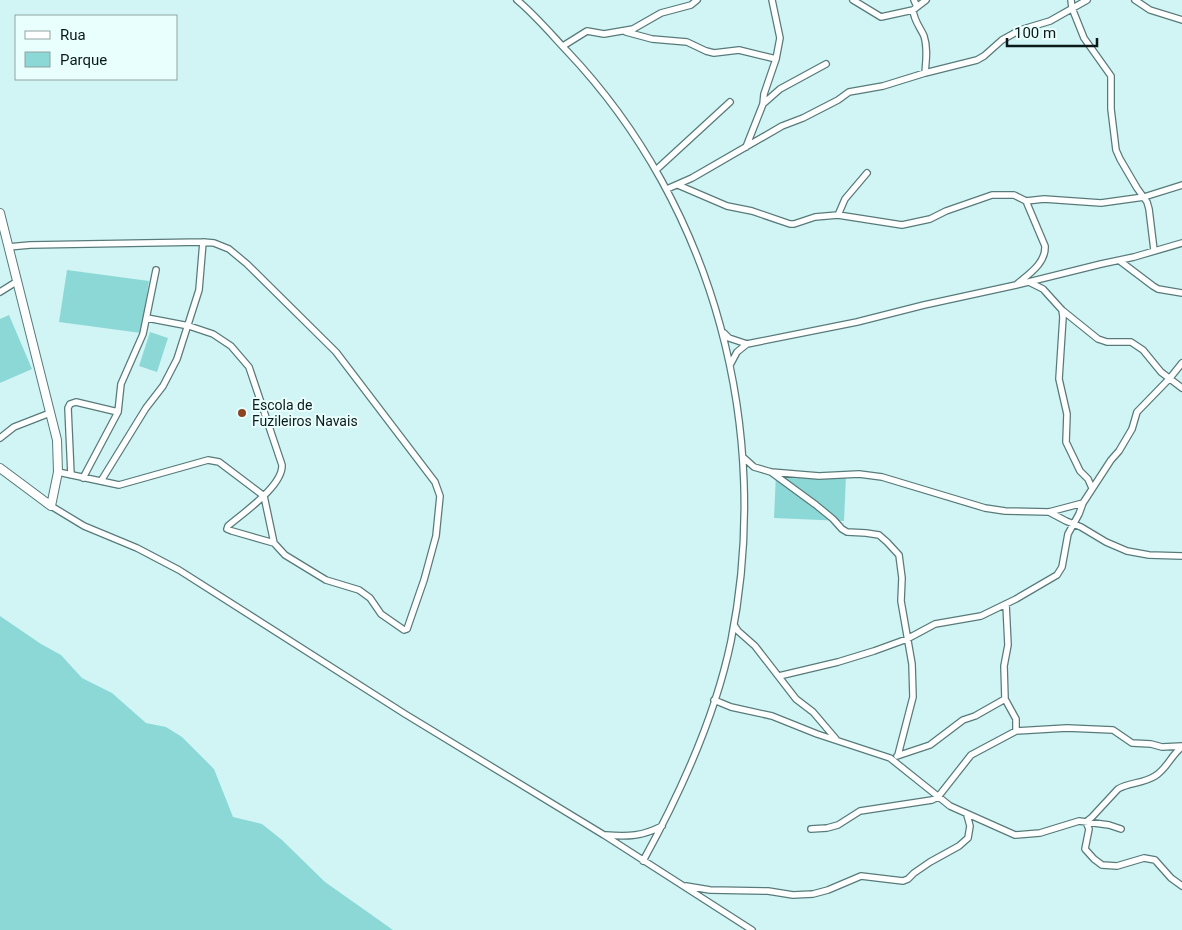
<svg xmlns="http://www.w3.org/2000/svg" width="1182" height="930" font-family="Roboto,sans-serif">
<style>
.green{fill:#8cd8d7}
.lines{fill:none;stroke-linecap:round;stroke-linejoin:round}
.minor-casing{stroke:#587a7a;stroke-width:8}
.tertiary-casing{stroke:#587a7a;stroke-width:10}
.minor{stroke:#fff;stroke-width:5.5}
.tertiary{stroke:#fff;stroke-width:8}
.poi-dot{fill:#8c4422;stroke:#e9fffe;stroke-width:2}
.labels{text-anchor:middle;stroke-width:4;stroke-linejoin:round;paint-order:stroke}
.poi-label{font-size:14px;fill:#0b1919;stroke:#e9fffe;text-anchor:start}
</style>
<rect width="100%" height="100%" fill="#d0f5f4"/>
<!-- green -->
<path class="green" d="M67 270 149 281 141 333 59 322Z
M9 315 32 369 0 383V319Z
M150 332 168 338 157 372 139 366Z
M776 473 846 476 844 521 774 518Z
M0 616 41 644 61 655 82 678 112 693 146 723 166 727 182 737 214 769 233 817 262 824 282 840 325 882 393 930H0Z"/>
<g class="lines">
<defs>
<path id="minor" d="M517 0C535 15 551 34 567 51 715 207 773 431 731 641 715 718 681 792 643 861
M853 0 881 17 913 10 926 0
M914 0 917 7
M1071 0 1072 8 1084 38 1111 76V109L1116 150 1120 159 1137 188 1147 202 1149 209 1154 250
M1135 0 1150 10 1182 20
M913 10C914 21 920 27 924 36 928 48 926 61 925 73
M626 32 652 39 687 42 706 51 714 53 739 50 776 59
M563 46 587 31 604 34 633 29 661 13 691 5 697 0
M763 104 780 89 826 64
M746 147 763 104 764 94 776 59 780 38 772 0
M656 170 730 102
M678 185 727 206 752 211 790 224H794L815 217 838 215 902 225 930 219 946 211 992 195H1014L1026 201 1044 199 1101 203 1144 197 1182 185
M667 189 692 178 782 126 803 118 838 100 849 92 883 86 925 73 977 60 984 56 1002 40 1020 30 1050 21 1087 0
M838 215 845 199 867 173
M8 247 30 245 203 242 214 243 229 249 247 264 336 352 435 482 440 496 436 536 424 580 407 629 404 630 381 614 370 598 359 590 326 580 285 555 274 543 264 496 219 462 208 460 119 485 58 472
M1120 261 1153 286 1158 289 1182 293
M1029 282 1043 289 1062 310 1098 339 1107 342H1131L1143 350 1161 372 1182 388
M1017 284C1029 274 1046 263 1045 246L1026 201
M0 292 16 282
M1062 310 1063 317 1059 379 1067 414 1066 442 1080 471 1088 479 1092 488
M147 318 189 326 213 334 231 346 249 367 282 465C283 486 243 513 228 526L227 529 232 531 274 543
M724 333 729 338 747 344 857 322 924 305 1016 285 1101 264 1134 257 1182 243
M730 365 737 352 747 344
M0 438 14 427 50 413
M744 458 754 467 771 472 819 476 859 474 882 477 985 508 1005 511 1049 512 1083 503
M771 472 816 505 833 519 842 529 847 532 866 533 879 535 887 542 899 555 902 578 901 601 912 664 913 697 898 755
M71 475 68 408 70 404 76 402 118 412
M83 478 118 412 121 384 143 334 156 270
M101 481 146 408 163 386 177 359 199 290 203 242
M51 506 84 526 137 548 179 570 405 714 604 835 752 930
M1049 512 1066 521 1081 527 1106 542 1127 551 1149 555 1182 556
M1006 604 1008 645 1004 666 1005 699 1016 719V731
M734 625 738 631 755 646 796 699 813 712 836 739
M779 676 838 662 874 651 907 639 935 624 981 616 1016 599 1057 575 1062 567 1068 534 1079 514 1083 503 1111 460 1119 451 1132 429 1137 412 1170 378 1182 363
M714 700 731 707 772 716 817 734 890 758 950 806 1015 835 1040 833 1079 821 1109 825 1121 829
M1182 747C1171 755 1167 769 1155 776 1143 784 1129 782 1118 789L1092 817 1086 822 1089 829 1085 849 1094 859 1102 865 1117 866 1144 858 1155 860 1171 878 1182 886
M897 756 930 745 963 720 975 716 1005 699
M811 829 827 828 838 825 860 811 932 800 938 797 971 755 1016 731 1067 728 1113 730 1132 743 1151 744 1162 747 1182 746
M606 835C628 837 643 836 662 826
M686 886 710 890 768 891 793 895 813 894 828 890 861 876 903 881 908 879 914 873 930 862 959 846 968 838 970 826 967 815"/>
<path id="tertiary" d="M0 213 57 440 58 472 51 506 0 468"/>
</defs>
<!-- minor casing -->
<use href="#minor" class="minor-casing"/>
<!-- tertiary casing -->
<use href="#tertiary" class="tertiary-casing"/>
<!-- minor -->
<use href="#minor" class="minor"/>
<!-- tertiary -->
<use href="#tertiary" class="tertiary"/>
</g>
<!-- markers -->
<circle class="poi-dot" cx="242" cy="413" r="5"/>
<g class="labels">
<!-- poi labels -->
<g class="poi-label">
<text x="252" y="410">Escola de<tspan x="252" dy="16">Fuzileiros Navais</tspan></text>
</g>
</g>
<!-- legend -->
<rect x="15" y="15" width="162" height="65" fill="#e9fffe" stroke="#90a3a2"/>
<rect x="25" y="31" width="25" height="8" fill="#ffffff" stroke="#90a3a2"/>
<text x="60" y="40" font-size="15" fill="#0b1919">Rua</text>
<rect x="25" y="52" width="25" height="15" fill="#8cd8d7" stroke="#90a3a2"/>
<text x="60" y="65" font-size="15" fill="#0b1919">Parque</text>
<!-- scale -->
<path d="M1007 38v8h90v-8" fill="none" stroke="#0b1919" stroke-width="2.5"/>
<text x="1014" y="38" font-size="15" fill="#0b1919" stroke="#e9fffe" stroke-width="4" paint-order="stroke">100 m</text>
</svg>
